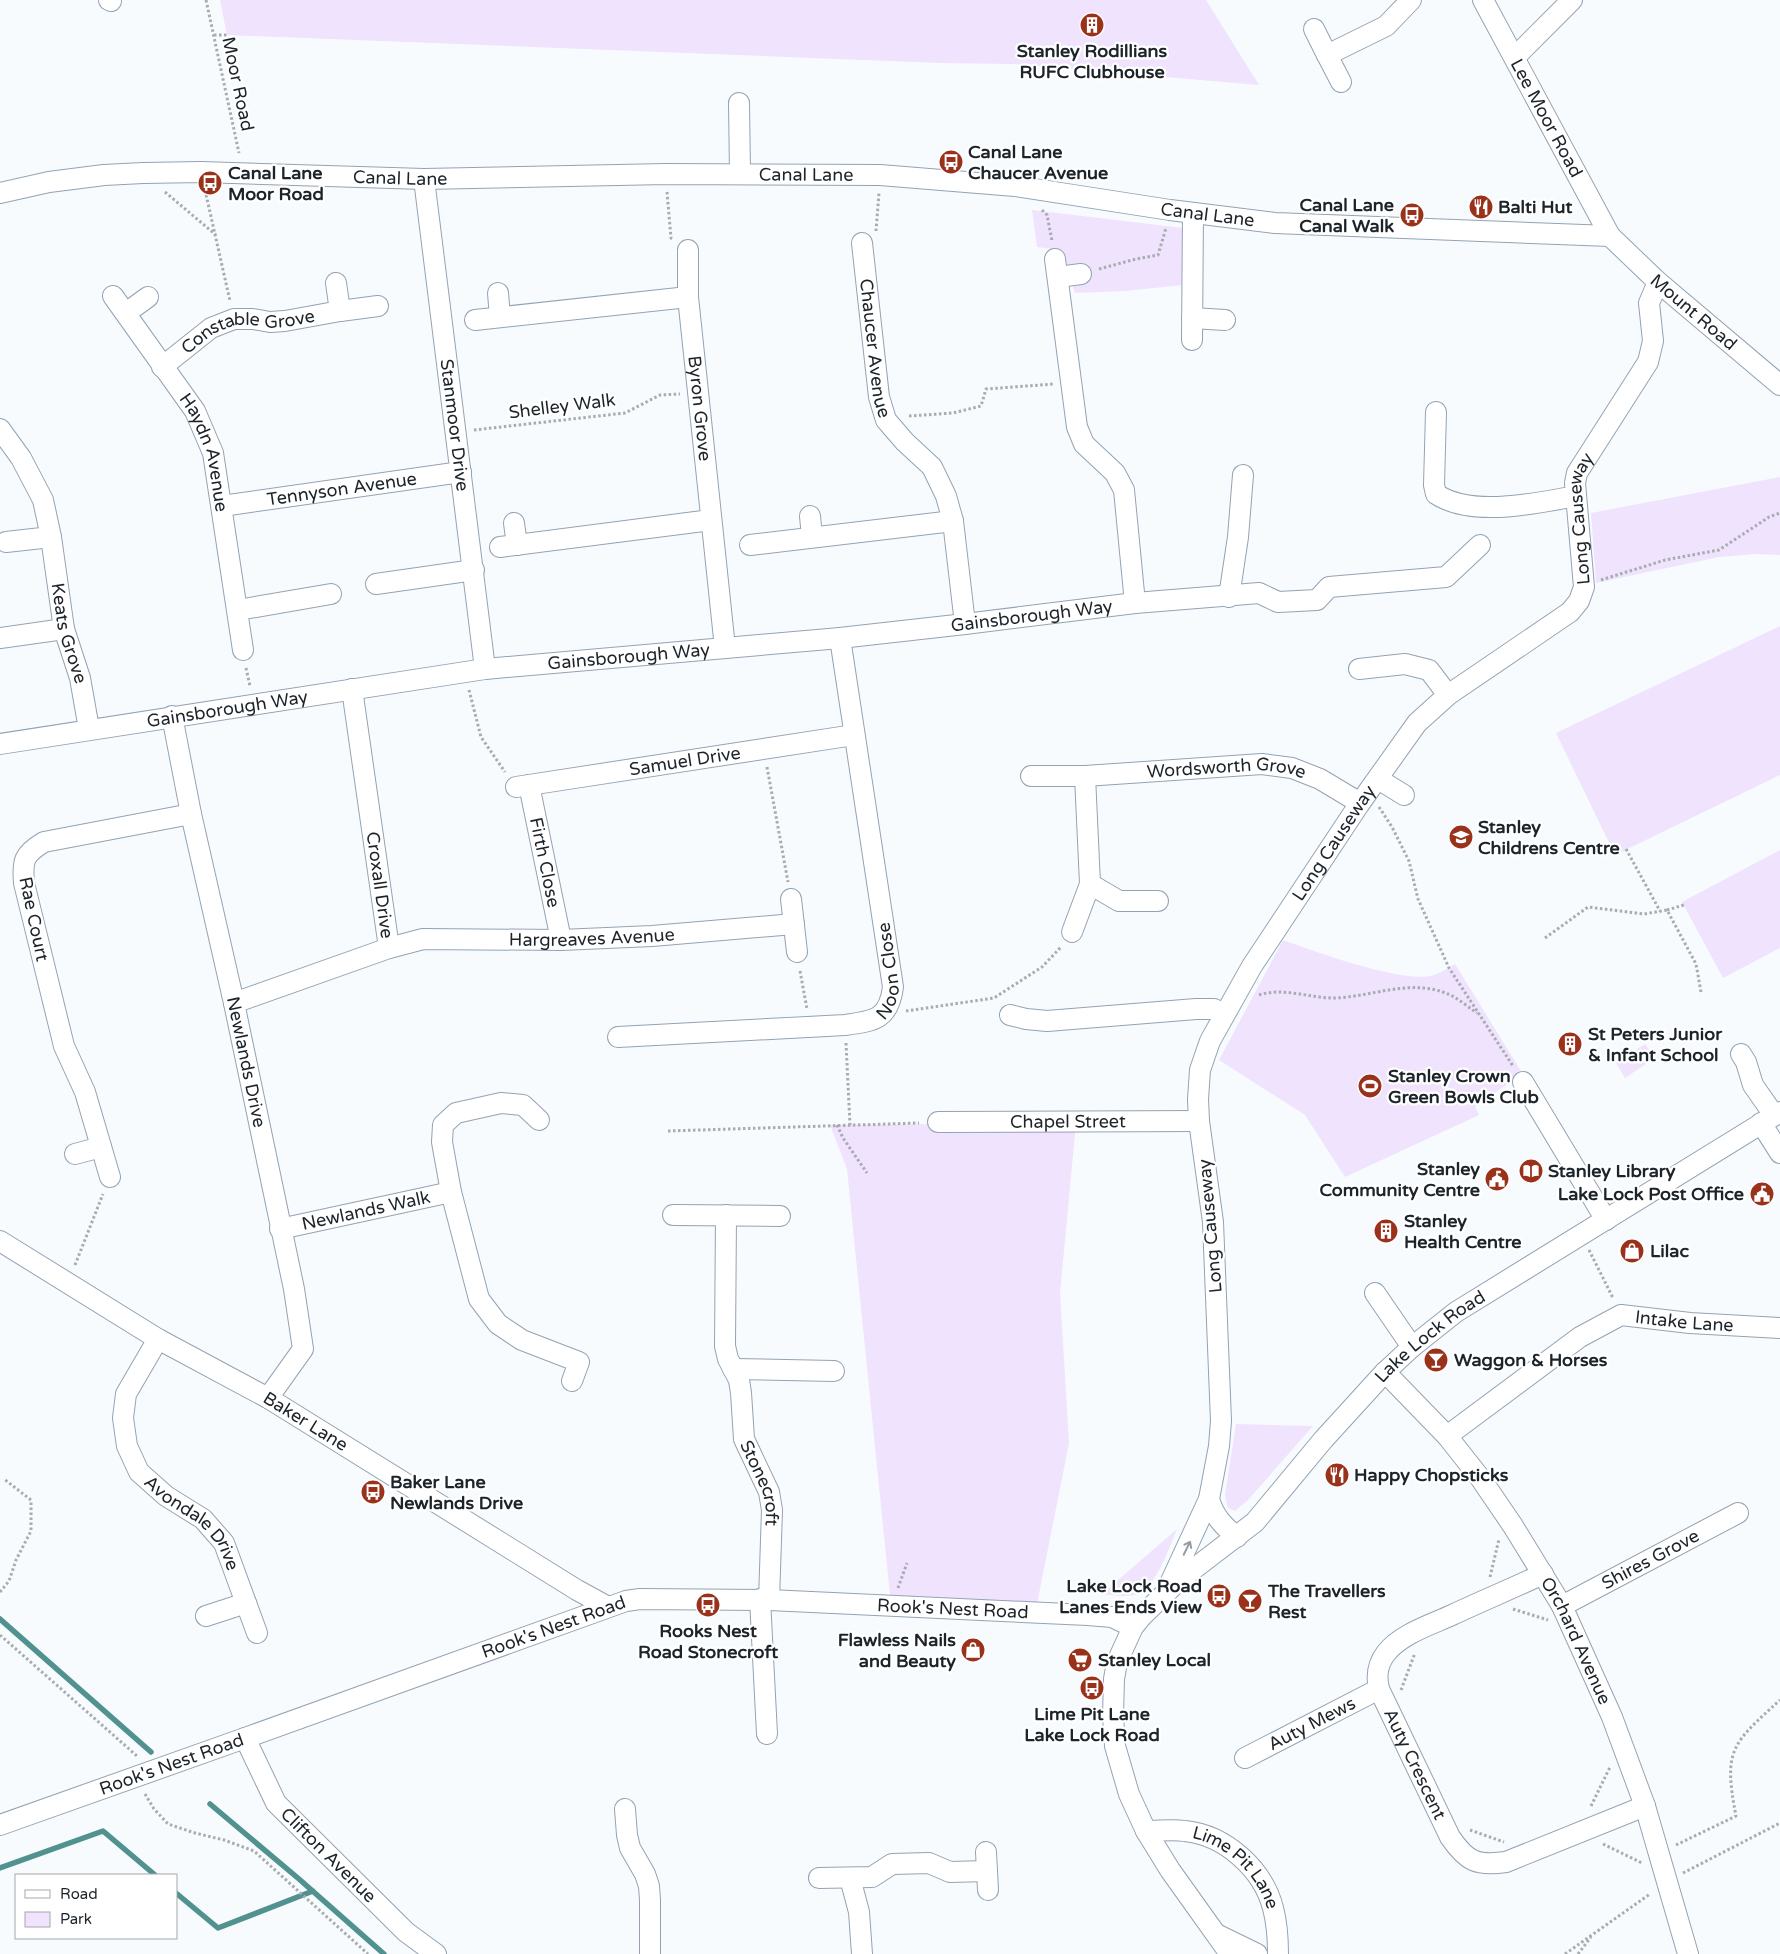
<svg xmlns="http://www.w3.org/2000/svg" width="1780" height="1954" font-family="'Varela Round',sans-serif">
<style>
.green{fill:#efe3fd}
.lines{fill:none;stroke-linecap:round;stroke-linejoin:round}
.stream{stroke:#519290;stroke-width:5.5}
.minor-casing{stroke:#93a3b3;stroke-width:22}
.path{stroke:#a7acb0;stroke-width:3;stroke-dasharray:2.5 2.5;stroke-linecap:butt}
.minor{stroke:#fff;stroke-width:20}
.oneway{stroke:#999c9f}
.labels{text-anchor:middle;stroke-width:4.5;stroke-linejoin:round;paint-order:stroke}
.poi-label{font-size:18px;font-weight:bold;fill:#1c2329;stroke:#fff;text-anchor:start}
.street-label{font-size:18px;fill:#1c2329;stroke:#fff}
</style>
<rect width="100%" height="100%" fill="#f7fbfe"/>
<!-- green -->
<path class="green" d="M220 0H1206L1259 85 1014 64 940 63 227 35Z
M1032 210 1183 228V285L1125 291 1075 293 1061 250 1037 247Z
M1780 477V555L1755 554 1719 557 1596 583 1591 513Z
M1780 626V775L1615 855 1556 733Z
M1780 850V948L1723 978 1682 902Z
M1283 940C1312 951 1408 985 1434 975 1441 973 1448 968 1455 964L1524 1076 1508 1084 1475 1106 1479 1115 1345 1177 1305 1115 1219 1060Z
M1645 1044 1655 1058 1625 1078 1616 1063Z
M1076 1123 1060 1293 1069 1443 1035 1614 891 1605 847 1169 830 1125Z
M1236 1424 1313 1426 1248 1500 1235 1511 1228 1508 1225 1495Z
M1177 1529C1170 1546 1155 1589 1137 1594 1126 1598 1112 1595 1102 1594Z"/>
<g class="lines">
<!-- stream -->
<path class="stream" d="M0 1619 151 1752
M210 1804 299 1879 384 1954
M0 1868 103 1831 155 1875
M176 1893 218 1928 313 1891"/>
<defs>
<g id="minor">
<path d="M109 0 111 1"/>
<path id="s1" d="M1483 0 1610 236 1658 282 1780 385"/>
<path d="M1314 29 1327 55"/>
<path d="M1515 57 1572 0"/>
<path d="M1341 82 1327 55 1386 26 1411 0"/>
<path d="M739 103 740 174"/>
<path id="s2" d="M424 179 485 669"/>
<path id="s3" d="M0 193 49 182 104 175 143 173 201 172 424 179 666 174 880 175 1015 186 1170 210 1275 223 1610 236"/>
<path id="s4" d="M862 243 879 397 886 420 905 442 932 467 946 496 953 521 965 624"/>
<path id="s5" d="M688 250V297L725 648"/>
<path d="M1055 259 1077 427 1084 444 1115 473 1124 490 1135 603"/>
<path d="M1058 277 1081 274"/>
<path d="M336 283 340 311"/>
<path d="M498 293 500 317"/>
<path id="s6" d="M113 296 195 411 213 453 243 650"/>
<path d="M126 313 148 297"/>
<path d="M1192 318 1225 320"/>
<path d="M475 320 688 297"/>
<path d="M1192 340 1193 213"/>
<path id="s7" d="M162 367 211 328 234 319H253L270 322 285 321 340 311 378 306"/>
<path d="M1436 412 1434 485 1436 494C1472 518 1537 503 1576 496"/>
<path id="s8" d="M0 429 21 458 43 500 51 537 64 629 80 678 89 729"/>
<path id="s9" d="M222 506 461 472"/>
<path d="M810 516 812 537"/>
<path d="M514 523 517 545"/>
<path d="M6 542 51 537"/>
<path d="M750 545 953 521"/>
<path d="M500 547 711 520"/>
<path d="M376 584 474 570"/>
<path d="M1229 597 1238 537 1243 475"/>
<path d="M238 610 331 594"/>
<path d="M0 638 64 629"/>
<path d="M1359 669 1405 664 1429 670 1448 695"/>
<path id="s10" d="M172 716 191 814 234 1003 294 1289 303 1349 268 1398"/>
<path id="s11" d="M0 744 485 669 840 638 965 624 1135 603 1259 593 1278 602 1317 600 1329 587 1446 577 1480 545"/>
<path id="s12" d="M1031 776H1085L1262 764 1292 768 1320 779 1360 803"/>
<path d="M1378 779 1404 795"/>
<path id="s13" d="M529 785 561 940"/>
<path id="s14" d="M516 787 854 735"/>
<path d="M1090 884 1119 901H1158"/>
<path d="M791 899 797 952"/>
<path d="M1072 932 1090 884 1085 776"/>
<path id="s15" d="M389 948 423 939 561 940 652 936 794 924"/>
<path d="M234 1003 389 948 352 689"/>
<path d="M1010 1015 1026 1019 1047 1021 1196 1009H1214L1224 1014"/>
<path id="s16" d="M618 1037 845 1025C875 1021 889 1019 893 987L840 638"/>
<path d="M1741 1054 1746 1062 1753 1085 1774 1115"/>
<path d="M1523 1082 1606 1220"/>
<path d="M539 1120 523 1105 501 1103 456 1113 443 1125 442 1142 451 1192 479 1299 498 1324 522 1340 579 1362 572 1381"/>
<path id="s17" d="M938 1122 1199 1121"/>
<path d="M1761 1123 1780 1153"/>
<path d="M75 1154 101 1147"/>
<path d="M110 1177 85 1092 64 1046 24 883C22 860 24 854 44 842L191 814"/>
<path d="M673 1215 780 1216"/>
<path id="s18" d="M726 1215 725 1346 728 1359 739 1380 741 1393 744 1439 769 1492 772 1510 769 1600"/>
<path id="s19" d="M280 1229 451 1192"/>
<path id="s20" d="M0 1241 158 1339 268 1398 577 1590 608 1607"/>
<path d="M1375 1293 1412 1347"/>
<path id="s21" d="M158 1339 126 1394 123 1418 127 1446 139 1472 166 1496 203 1519 224 1543 257 1633"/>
<path d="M733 1369 834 1371"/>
<path id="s22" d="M1385 1372 1447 1436 1481 1479 1513 1526 1562 1606 1612 1717 1645 1806 1688 1954"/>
<path id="s23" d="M1447 1436 1580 1337 1621 1315 1690 1323 1780 1328"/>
<path d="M1209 1499C1214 1516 1223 1526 1237 1537"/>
<path id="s24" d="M1543 1574C1513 1588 1482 1601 1452 1615 1430 1625 1401 1634 1386 1653 1377 1665 1376 1676 1379 1689L1450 1837C1467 1862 1477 1866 1506 1862L1645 1806"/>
<path id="s25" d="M1166 1592 1209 1499 1219 1446 1221 1421 1213 1222 1199 1121 1198 1099 1200 1070 1210 1041 1252 966 1360 803 1417 723 1448 695 1570 612 1579 601 1584 587 1575 483 1577 473 1648 362 1653 341 1649 303 1658 282"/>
<path d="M760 1599 767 1734"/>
<path id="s26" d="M1562 1606 1738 1513"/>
<path d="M206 1616 246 1603"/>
<path id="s27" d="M245 1738 276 1803 406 1932 436 1954"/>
<path id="s28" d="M1245 1758 1379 1689"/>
<path d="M625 1809 627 1835 630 1848 645 1874 649 1886 650 1900V1954"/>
<path id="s29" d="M0 1825 245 1738 626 1601 640 1599 769 1600 1088 1615 1112 1617 1133 1627"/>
<path id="s30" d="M1146 1831C1159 1831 1172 1829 1185 1831 1225 1835 1263 1869 1273 1908 1277 1923 1278 1939 1278 1954"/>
<path d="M986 1852 988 1890"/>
<path d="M819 1878 872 1877 892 1864 929 1863 950 1872 987 1871"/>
<path d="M850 1878 859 1912 862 1954"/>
<path d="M1218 1935 1257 1954"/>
<path id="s31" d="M1230 1954 1170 1870 1146 1831 1129 1794 1115 1746 1113 1716 1114 1679 1117 1662 1133 1627 1142 1616 1178 1581 1255 1522 1323 1440 1385 1372 1412 1347 1456 1312 1780 1112"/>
</g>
</defs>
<!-- minor casing -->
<use href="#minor" class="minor-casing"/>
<!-- path -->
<path class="path" d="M206 0 239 153
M214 35H227
M205 190 230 301
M165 192 216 235
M667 192 671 238 674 239
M1042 210 1047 215 1052 241
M876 231 879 193
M1099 269 1136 259 1158 255 1166 228
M909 416 953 413 981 406 986 389 1054 384
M474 430 625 413 660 395 680 394
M1601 580 1665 560 1719 550 1769 517 1780 513
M246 668 250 686
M469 690 481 737 505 772
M767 767 788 882
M1379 807 1392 827 1409 861 1418 899 1449 968 1513 1066
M1626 849 1660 911
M1667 910 1684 905
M1545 938 1588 907 1644 914 1667 910 1696 964 1701 992
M800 971 807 1009
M1259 995C1283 987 1309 998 1334 998 1372 997 1411 978 1448 994 1458 998 1468 1007 1477 1013
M906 1011 994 998 1042 967 1061 947
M846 1043 850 1125
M837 1125 843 1138 867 1173
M668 1131 919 1123
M1589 1250 1613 1298
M75 1265 103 1194
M1490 1577 1499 1539
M898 1588 907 1563
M0 1592 9 1581 16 1560 31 1531V1500L4 1479
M1513 1609 1548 1620
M0 1635 137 1756
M1401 1690 1415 1653
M145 1794 154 1809 168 1824 195 1833 224 1840 254 1851 368 1954
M1591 1806 1610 1767
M1470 1830 1504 1842
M1603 1844 1642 1863
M1676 1845 1736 1816C1723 1749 1732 1744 1780 1700
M1683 1873 1780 1823
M1565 1954 1650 1894
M1578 1954 1591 1937"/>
<!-- minor -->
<use href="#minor" class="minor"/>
</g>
<!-- one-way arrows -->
<defs><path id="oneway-shaft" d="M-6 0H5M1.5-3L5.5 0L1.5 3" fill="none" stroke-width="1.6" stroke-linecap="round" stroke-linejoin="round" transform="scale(1.25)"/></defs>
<use class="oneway" href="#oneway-shaft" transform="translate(1187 1548) rotate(-64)"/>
<!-- icons -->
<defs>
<symbol id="building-disc" viewBox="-11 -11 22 22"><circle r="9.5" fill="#9a321b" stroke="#fff"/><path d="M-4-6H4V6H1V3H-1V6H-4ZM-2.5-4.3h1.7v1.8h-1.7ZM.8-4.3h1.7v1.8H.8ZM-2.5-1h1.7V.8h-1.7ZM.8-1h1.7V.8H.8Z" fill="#fff"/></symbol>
<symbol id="bus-disc" viewBox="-11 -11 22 22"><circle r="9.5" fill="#9a321b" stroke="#fff"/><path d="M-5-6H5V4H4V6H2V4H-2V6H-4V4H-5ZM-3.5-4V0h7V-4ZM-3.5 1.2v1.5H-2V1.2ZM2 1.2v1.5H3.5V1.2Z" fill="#fff"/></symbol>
<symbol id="restaurant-disc" viewBox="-11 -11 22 22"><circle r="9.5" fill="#9a321b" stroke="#fff"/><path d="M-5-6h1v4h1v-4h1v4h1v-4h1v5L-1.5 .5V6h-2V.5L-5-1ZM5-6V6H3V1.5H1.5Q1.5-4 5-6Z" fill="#fff"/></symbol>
<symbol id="school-disc" viewBox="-11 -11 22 22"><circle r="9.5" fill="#9a321b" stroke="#fff"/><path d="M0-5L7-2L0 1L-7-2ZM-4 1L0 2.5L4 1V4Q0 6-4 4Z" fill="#fff"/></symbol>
<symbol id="stadium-disc" viewBox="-11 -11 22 22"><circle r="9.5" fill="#9a321b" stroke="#fff"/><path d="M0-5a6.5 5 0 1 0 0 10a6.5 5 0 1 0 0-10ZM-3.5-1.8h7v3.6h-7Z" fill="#fff"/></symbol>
<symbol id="library-disc" viewBox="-11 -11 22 22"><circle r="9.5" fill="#9a321b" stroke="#fff"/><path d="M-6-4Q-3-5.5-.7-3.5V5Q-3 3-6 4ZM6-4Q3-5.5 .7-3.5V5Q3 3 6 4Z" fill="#fff"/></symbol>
<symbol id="civic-disc" viewBox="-11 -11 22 22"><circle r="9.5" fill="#9a321b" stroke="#fff"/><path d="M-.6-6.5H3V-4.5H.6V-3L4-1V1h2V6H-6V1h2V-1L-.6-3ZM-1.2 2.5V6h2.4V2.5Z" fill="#fff"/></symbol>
<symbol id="shop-disc" viewBox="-11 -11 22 22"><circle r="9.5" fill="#9a321b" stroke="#fff"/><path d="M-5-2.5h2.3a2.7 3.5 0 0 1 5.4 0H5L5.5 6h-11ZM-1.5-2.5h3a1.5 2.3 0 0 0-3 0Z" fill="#fff"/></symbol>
<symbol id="bar-disc" viewBox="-11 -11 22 22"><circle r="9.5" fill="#9a321b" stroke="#fff"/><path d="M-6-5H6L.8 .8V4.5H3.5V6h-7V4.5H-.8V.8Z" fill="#fff"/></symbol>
<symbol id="supermarket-disc" viewBox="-11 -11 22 22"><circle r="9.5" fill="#9a321b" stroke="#fff"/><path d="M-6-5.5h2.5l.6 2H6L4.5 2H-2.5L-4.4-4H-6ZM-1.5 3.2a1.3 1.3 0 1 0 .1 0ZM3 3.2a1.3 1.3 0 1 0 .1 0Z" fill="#fff"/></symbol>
</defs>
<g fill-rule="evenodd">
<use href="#building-disc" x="1078" y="11" width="28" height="28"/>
<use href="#bus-disc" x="937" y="148" width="28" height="28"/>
<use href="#bus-disc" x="196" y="169" width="28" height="28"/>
<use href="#restaurant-disc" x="1467" y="193" width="28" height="28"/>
<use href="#bus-disc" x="1398" y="201" width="28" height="28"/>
<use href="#school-disc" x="1447" y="823" width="28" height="28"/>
<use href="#building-disc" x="1556" y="1030" width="28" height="28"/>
<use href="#stadium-disc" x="1356" y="1072" width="28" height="28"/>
<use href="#library-disc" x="1517" y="1157" width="28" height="28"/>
<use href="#civic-disc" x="1483" y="1165" width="28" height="28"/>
<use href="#civic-disc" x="1748" y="1180" width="28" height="28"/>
<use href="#building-disc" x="1372" y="1217" width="28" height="28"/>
<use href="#shop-disc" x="1618" y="1237" width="28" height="28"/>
<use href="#bar-disc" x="1422" y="1346" width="28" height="28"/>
<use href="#restaurant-disc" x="1323" y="1461" width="28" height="28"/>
<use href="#bus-disc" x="359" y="1478" width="28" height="28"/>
<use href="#bus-disc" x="1205" y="1582" width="28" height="28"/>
<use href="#bar-disc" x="1236" y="1587" width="28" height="28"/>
<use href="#bus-disc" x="694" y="1591" width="28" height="28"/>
<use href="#shop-disc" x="959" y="1636" width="28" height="28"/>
<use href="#supermarket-disc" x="1066" y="1646" width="28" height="28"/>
<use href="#bus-disc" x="1078" y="1674" width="28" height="28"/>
</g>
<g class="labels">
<!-- poi labels -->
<g class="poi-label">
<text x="1092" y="57" text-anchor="middle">Stanley Rodillians<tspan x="1092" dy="21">RUFC Clubhouse</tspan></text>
<text x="968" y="158">Canal Lane<tspan x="968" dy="21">Chaucer Avenue</tspan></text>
<text x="228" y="179">Canal Lane<tspan x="228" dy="21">Moor Road</tspan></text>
<text x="1394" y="211" text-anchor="end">Canal Lane<tspan x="1394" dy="21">Canal Walk</tspan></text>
<text x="1498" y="213">Balti Hut</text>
<text x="1478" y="833">Stanley<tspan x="1478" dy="21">Childrens Centre</tspan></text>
<text x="1588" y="1040">St Peters Junior<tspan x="1588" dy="21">&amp; Infant School</tspan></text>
<text x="1388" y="1082">Stanley Crown<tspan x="1388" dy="21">Green Bowls Club</tspan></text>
<text x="1480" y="1175" text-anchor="end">Stanley<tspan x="1480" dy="21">Community Centre</tspan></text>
<text x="1548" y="1177">Stanley Library</text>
<text x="1744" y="1200" text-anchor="end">Lake Lock Post Office</text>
<text x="1404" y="1227">Stanley<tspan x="1404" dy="21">Health Centre</tspan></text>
<text x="1650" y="1257">Lilac</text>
<text x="1454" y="1366">Waggon &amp; Horses</text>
<text x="1354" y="1481">Happy Chopsticks</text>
<text x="390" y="1488">Baker Lane<tspan x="390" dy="21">Newlands Drive</tspan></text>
<text x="1202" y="1592" text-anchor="end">Lake Lock Road<tspan x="1202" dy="21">Lanes Ends View</tspan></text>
<text x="1268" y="1597">The Travellers<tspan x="1268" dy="21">Rest</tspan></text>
<text x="708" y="1637" text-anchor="middle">Rooks Nest<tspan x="708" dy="21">Road Stonecroft</tspan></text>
<text x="956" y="1646" text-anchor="end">Flawless Nails<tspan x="956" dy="21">and Beauty</tspan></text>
<text x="1098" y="1666">Stanley Local</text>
<text x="1092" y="1720" text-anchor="middle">Lime Pit Lane<tspan x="1092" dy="21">Lake Lock Road</tspan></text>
</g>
<!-- street labels -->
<g class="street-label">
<text transform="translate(238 84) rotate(78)" y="6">Moor Road</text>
<text dy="6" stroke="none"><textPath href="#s1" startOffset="134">Lee Moor Road</textPath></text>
<text dy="6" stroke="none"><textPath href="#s3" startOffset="808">Canal Lane</textPath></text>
<text dy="6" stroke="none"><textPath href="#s3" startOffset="402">Canal Lane</textPath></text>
<text dy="6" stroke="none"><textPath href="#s3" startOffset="1212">Canal Lane</textPath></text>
<text dy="6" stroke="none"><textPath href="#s1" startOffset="381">Mount Road</textPath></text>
<text dy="6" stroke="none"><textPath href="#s7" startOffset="98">Constable Grove</textPath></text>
<text dy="6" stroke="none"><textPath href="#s4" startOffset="106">Chaucer Avenue</textPath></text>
<text transform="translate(562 406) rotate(-7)" y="6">Shelley Walk</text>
<text dy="6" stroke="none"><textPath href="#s5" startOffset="159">Byron Grove</textPath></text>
<text dy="6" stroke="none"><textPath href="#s2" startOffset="248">Stanmoor Drive</textPath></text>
<text dy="6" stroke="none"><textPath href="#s6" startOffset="184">Haydn Avenue</textPath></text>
<text dy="6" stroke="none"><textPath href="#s9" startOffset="121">Tennyson Avenue</textPath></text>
<text dy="6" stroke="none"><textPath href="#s25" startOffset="1232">Long Causeway</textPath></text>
<text dy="6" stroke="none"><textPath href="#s11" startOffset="1040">Gainsborough Way</textPath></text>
<text dy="6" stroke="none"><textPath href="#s8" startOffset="219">Keats Grove</textPath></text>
<text dy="6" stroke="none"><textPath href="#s11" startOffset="635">Gainsborough Way</textPath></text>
<text dy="6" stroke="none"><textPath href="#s11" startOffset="230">Gainsborough Way</textPath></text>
<text dy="6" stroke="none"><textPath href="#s14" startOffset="171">Samuel Drive</textPath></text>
<text dy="6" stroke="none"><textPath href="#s12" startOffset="196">Wordsworth Grove</textPath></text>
<text dy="6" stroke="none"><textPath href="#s25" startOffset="798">Long Causeway</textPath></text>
<text dy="6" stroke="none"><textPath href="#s13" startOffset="79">Firth Close</textPath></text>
<text transform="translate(380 885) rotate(82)" y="6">Croxall Drive</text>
<text transform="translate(34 919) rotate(78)" y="6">Rae Court</text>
<text dy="6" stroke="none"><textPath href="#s15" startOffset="204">Hargreaves Avenue</textPath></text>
<text dy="6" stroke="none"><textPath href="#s16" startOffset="312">Noon Close</textPath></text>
<text dy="6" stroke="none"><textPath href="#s10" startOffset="354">Newlands Drive</textPath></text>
<text dy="6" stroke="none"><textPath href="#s17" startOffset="130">Chapel Street</textPath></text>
<text dy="6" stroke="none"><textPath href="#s19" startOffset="88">Newlands Walk</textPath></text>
<text transform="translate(1210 1226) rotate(-95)" y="6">Long Causeway</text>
<text dy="6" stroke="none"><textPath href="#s23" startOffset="276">Intake Lane</textPath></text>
<text dy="6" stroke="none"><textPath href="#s31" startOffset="780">Lake Lock Road</textPath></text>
<text dy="6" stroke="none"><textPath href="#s20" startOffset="355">Baker Lane</textPath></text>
<text dy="6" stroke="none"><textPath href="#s18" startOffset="275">Stonecroft</textPath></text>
<text dy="6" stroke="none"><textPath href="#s21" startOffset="220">Avondale Drive</textPath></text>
<text dy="6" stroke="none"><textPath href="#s26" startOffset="100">Shires Grove</textPath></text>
<text dy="6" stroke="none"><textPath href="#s29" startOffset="992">Rook's Nest Road</textPath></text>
<text dy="6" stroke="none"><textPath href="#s29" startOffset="588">Rook's Nest Road</textPath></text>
<text dy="6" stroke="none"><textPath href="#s22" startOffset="332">Orchard Avenue</textPath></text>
<text dy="6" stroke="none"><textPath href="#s28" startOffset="75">Auty Mews</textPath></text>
<text dy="6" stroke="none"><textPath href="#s29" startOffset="182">Rook's Nest Road</textPath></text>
<text dy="6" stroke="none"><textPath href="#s24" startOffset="298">Auty Crescent</textPath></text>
<text dy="6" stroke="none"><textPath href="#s27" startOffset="146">Clifton Avenue</textPath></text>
<text dy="6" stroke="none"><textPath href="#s30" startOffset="105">Lime Pit Lane</textPath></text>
</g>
</g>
<!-- legend -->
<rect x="15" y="1874" width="162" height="65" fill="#ffffff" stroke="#a4a7a9"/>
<rect x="25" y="1890" width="25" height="8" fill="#ffffff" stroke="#a4a7a9"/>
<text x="60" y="1899" font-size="15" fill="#1c2329">Road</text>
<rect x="25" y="1912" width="25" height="15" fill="#efe3fd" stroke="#a4a7a9"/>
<text x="60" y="1924" font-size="15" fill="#1c2329">Park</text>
</svg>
